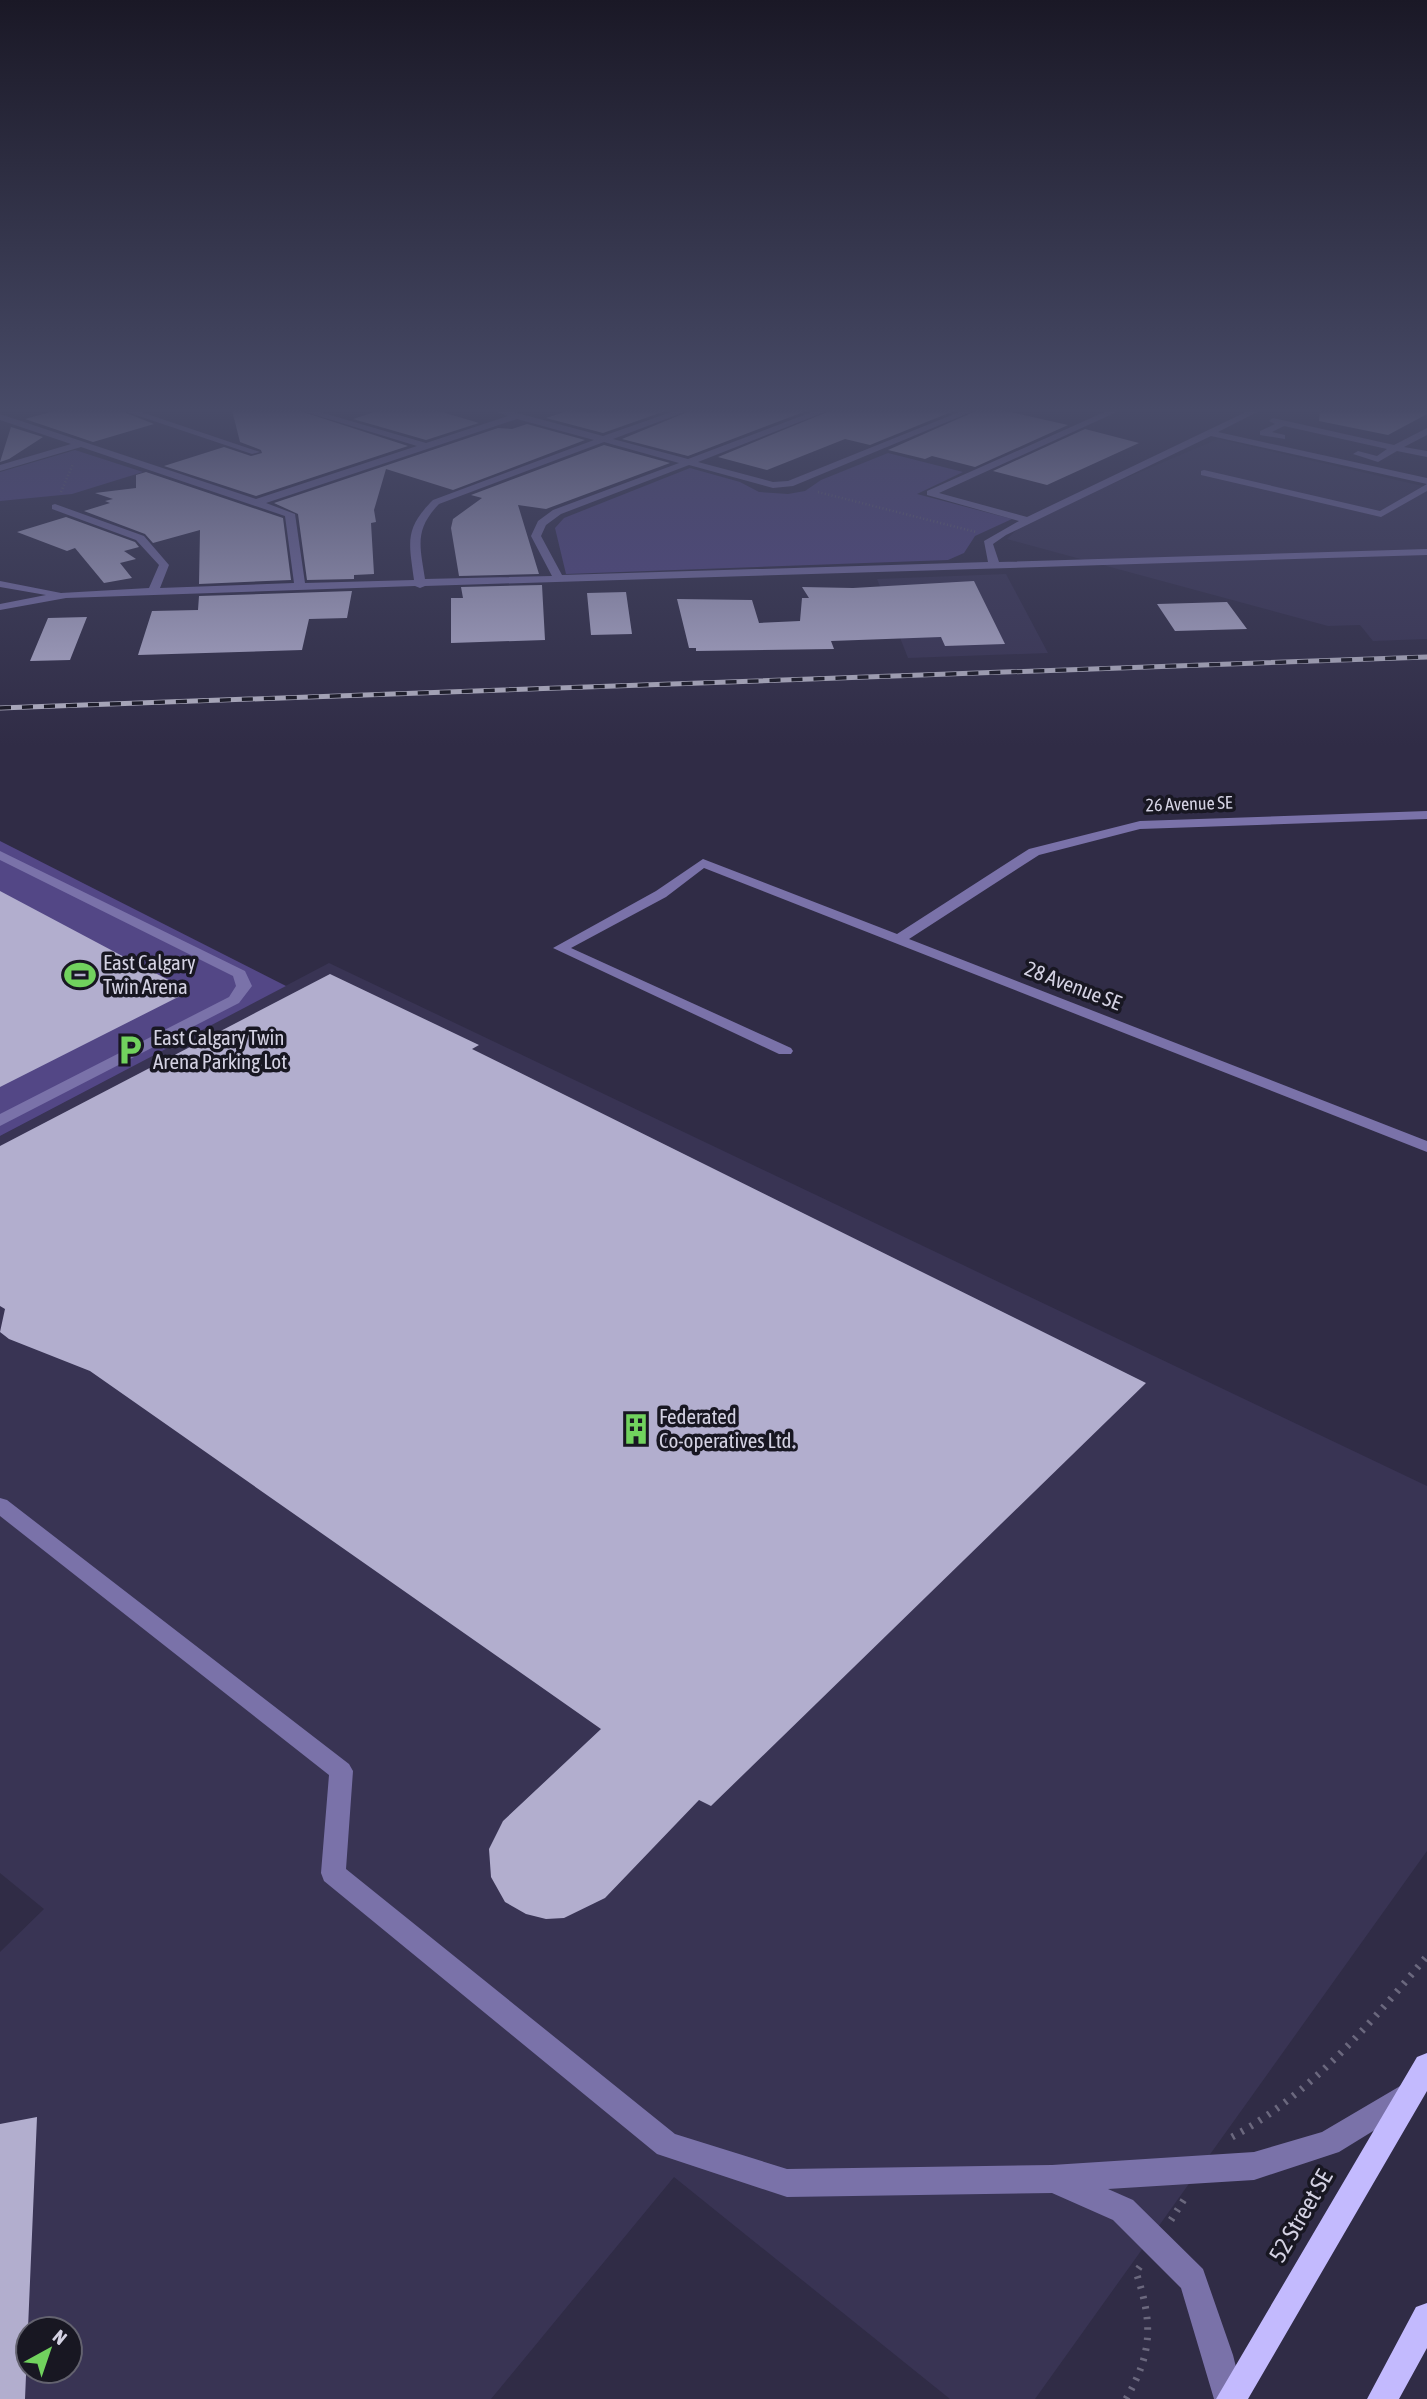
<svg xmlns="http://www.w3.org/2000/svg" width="1427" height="2399" font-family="'Asap Condensed',sans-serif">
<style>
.built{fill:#393454;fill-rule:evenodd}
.green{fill:#534786}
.building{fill:#b2aece}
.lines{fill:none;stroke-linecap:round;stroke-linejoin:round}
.path-far1{stroke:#6b687e;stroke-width:2.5;stroke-dasharray:1 2.5;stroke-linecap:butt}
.path{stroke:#6b687e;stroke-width:7;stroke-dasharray:2.5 8;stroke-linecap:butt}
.minor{fill:#7a72a9;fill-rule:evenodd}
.major{fill:#c3bafe;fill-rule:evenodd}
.rail-casing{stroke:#b3b1c3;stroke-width:5}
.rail{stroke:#181722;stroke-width:3.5;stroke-dasharray:11;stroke-linecap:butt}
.labels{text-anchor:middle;stroke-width:7;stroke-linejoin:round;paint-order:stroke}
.far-street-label{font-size:18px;fill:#d4d2e3;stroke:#181722}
.poi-label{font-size:21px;fill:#d4d2e3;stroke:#181722;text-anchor:start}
.street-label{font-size:21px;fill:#d4d2e3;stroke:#181722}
.near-street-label{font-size:24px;fill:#d4d2e3;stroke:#181722}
</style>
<rect width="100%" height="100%" fill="#302c46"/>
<!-- built -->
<path class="built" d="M1218 439 1427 487V639L1373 641 1360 625 1328 626 1007 539 1027 520Z
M1006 574 1048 653 908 658 877 579Z
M329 963 1427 1486V1851L1035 2399H950L674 2177 491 2399H0V1952L44 1909 0 1873V1136ZM28 2329H70V2371H28Z"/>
<!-- green -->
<path class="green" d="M75 450 143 472 72 494 0 501V472Z
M888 453 963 472 917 494 1012 519 975 536 964 553 948 560 566 574 555 528 564 518 690 468 740 482 759 492 788 494 805 491 821 480Z
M0 841 286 986 0 1136Z"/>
<!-- building -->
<path class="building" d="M58 410H119L154 424 93 442 25 419Z
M232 410H297L408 446 256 496 164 466 224 447 251 456 262 453 261 450 240 442Z
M381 410H435L479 423 426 440 353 419Z
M570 410 590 413 599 410H668L603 433 546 418Z
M692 410H809L688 456 622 439Z
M832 410H956L870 445 845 439 767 470 718 457Z
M978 410H1001L1068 425 975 467 932 456 925 459 888 450Z
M1320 410H1427V414L1388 435 1319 421Z
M527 424 585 440 453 490 386 469 374 510 376 522 371 523 374 574 354 575V579L307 580 298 514 274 503 498 428 512 429Z
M11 427 43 437 9 459 0 462Z
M1085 429 1139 443 1047 485 993 471Z
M604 445 670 463 546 509 518 505 539 574 459 576 451 528 453 519 482 498 471 495Z
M146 472 283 518 291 580 199 584 200 530 153 543 145 534 84 511 110 503 105 501 113 499 95 493 136 488V475Z
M66 517 135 542 139 547 124 551 136 559 120 563 132 578 104 583 75 548 67 551 17 532Z
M974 581 1005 644 945 646 941 637 831 641 834 649 696 651V648H689L677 599 752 600 759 623 800 621 802 598H809L802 587 853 588Z
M542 585 545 640 451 643V598H463L461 587Z
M352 591 347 618 309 619 302 650 138 655 152 611 198 610 199 596Z
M626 592 632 634 591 635 587 593Z
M1227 602 1247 629 1175 631 1157 604Z
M87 617 70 660 30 661 48 618Z
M0 891 128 959 190 991 0 1087Z
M330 974 479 1045 472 1049 1146 1383 711 1806 699 1800 605 1898 564 1918 546 1919 526 1914 505 1902 491 1877 489 1849 503 1821 601 1729 90 1371 9 1339 0 1332 5 1309 0 1306V1146Z
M37 2117 25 2399H0V2124Z"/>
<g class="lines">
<!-- path-far1 -->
<path class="path-far1" d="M61 492 73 464
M818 492 976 532"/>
<!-- path -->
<path class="path" d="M1232 2137C1310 2095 1371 2023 1427 1956
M1171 2220 1185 2198
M1126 2399C1153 2352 1153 2323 1136 2272L1141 2265"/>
<!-- minor -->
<path class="minor" d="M121 410H135L260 452 252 454Z
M299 410H313L426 443 508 416 491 410H506L603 436 677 410H690L613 439 688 459 817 410H830L698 462 773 482 788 481 964 410H976L793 486 773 488 689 465 561 514 546 525 541 536 562 575 988 562 984 541 1019 521 927 495V491L1109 410H1121L939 493 1027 517 1250 410H1261L1218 432 1427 478V484L1211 436 1006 535 993 544 999 562 1427 549V555L425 586 420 588 415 586 66 598 0 610V604L46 595 0 587V581L61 593 149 588 159 565 136 540 52 509V505L55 504 144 536 169 565 160 588 294 583 285 516 81 447 0 471V465L71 444 0 420V414L256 499 417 446ZM517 419 594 440 433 500C404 529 409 542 414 580L305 583 295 514 266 503ZM604 442 679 463 553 510 538 521 531 536 552 576 425 579C420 546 414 530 439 504Z
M1273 418 1394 445 1427 428V435L1404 447 1427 451V457L1397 451 1378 462 1353 454 1358 451 1377 456 1387 449 1284 426 1272 432 1285 435V439L1260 435V431L1275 424 1269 421Z
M1204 470 1380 511 1427 484V491L1381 517 1201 475V471Z
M1427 811V819L1140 829 1039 855 909 939 1427 1141V1152L704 868 666 897 571 948 791 1048 793 1051 791 1054H779L553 948 656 891 703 859 897 934 1029 849 1140 821Z
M0 851 245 971 252 986 239 1003 0 1126V1114L229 997 236 986 233 976 0 860Z
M0 1498 7 1500 349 1764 353 1771 346 1869 675 2134 787 2169 1052 2165 1254 2152 1322 2132 1407 2082 1417 2086 1421 2095 1417 2104 1339 2152 1254 2180 1108 2189 1133 2200 1203 2269 1233 2355 1244 2399H1214L1181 2288 1113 2220 1052 2193 787 2197 657 2154 324 1881 321 1873 329 1775 0 1516Z"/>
<!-- major -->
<path class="major" d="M1427 2053V2091L1248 2399H1216L1417 2057Z
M1427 2303V2348L1399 2399H1367L1416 2307Z"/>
<defs>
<path id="rail" d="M0 708 1427 657"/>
</defs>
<!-- rail casing -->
<use href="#rail" class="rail-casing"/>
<!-- rail -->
<use href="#rail" class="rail"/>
</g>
<!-- sky -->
<linearGradient id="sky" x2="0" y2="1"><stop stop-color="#1a1826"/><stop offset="0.55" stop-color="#484b68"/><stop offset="1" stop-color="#484b68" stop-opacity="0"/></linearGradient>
<rect width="1427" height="746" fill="url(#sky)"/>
<!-- icons -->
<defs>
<symbol id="stadium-bare" viewBox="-9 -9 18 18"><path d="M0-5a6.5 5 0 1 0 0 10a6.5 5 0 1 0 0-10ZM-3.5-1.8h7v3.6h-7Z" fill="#71d25e" stroke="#181722" stroke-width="2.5" paint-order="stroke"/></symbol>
<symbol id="parking-bare" viewBox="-9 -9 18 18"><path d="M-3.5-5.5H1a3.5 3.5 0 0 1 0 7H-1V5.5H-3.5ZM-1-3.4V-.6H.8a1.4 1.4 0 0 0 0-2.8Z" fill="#71d25e" stroke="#181722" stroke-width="2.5" paint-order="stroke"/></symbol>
<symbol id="building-bare" viewBox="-9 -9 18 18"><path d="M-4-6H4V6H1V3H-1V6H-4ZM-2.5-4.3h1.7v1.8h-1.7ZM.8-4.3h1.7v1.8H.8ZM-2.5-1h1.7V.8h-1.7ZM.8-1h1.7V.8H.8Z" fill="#71d25e" stroke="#181722" stroke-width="2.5" paint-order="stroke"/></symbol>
</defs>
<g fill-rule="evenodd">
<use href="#stadium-bare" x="58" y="953" width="44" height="44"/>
<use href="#parking-bare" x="108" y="1028" width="44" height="44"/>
<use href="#building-bare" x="614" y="1407" width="44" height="44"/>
</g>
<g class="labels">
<!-- far-street labels -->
<g class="far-street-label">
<text transform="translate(1189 804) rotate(-2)" y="6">26 Avenue SE</text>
</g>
<!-- poi labels -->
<g class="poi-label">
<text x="103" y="970">East Calgary<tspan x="103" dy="24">Twin Arena</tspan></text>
<text x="153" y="1045">East Calgary Twin<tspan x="153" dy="24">Arena Parking Lot</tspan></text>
<text x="659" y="1424">Federated<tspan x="659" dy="24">Co-operatives Ltd.</tspan></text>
</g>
<!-- street labels -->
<g class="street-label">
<text transform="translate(1073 986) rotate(21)" y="7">28 Avenue SE</text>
</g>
<!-- near-street labels -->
<g class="near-street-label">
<text transform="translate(1301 2216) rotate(-60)" y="8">52 Street SE</text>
</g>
</g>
<!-- north arrow -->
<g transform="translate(49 2350) rotate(40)"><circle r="33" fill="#181722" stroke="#63626f" stroke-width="2"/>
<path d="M0-5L12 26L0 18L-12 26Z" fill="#71d25e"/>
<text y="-10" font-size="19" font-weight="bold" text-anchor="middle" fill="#d4d2e3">N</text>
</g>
</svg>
